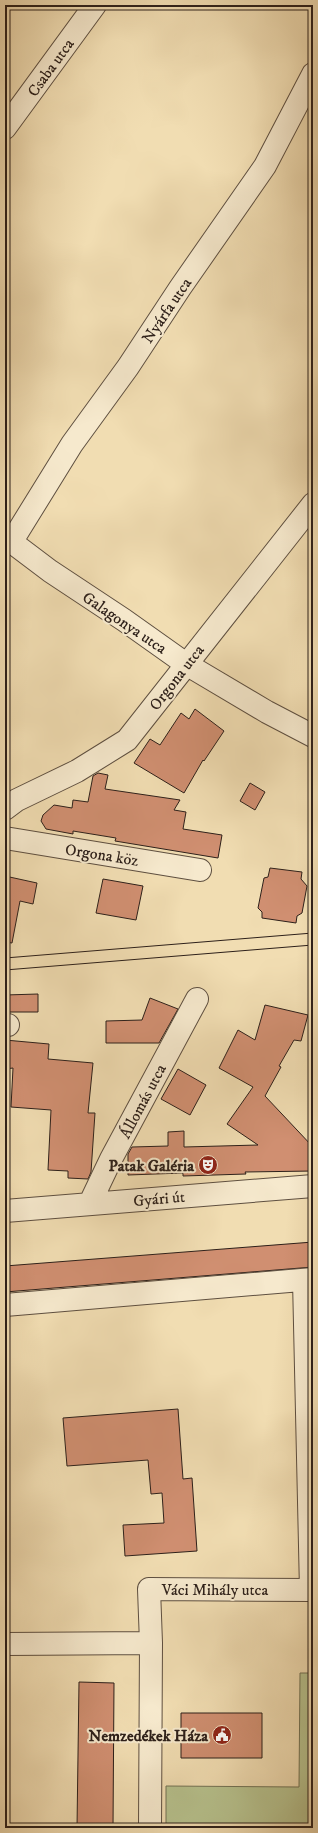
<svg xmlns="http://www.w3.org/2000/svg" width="318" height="1833" font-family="'IM FELL DW Pica',serif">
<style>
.green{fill:#b7c28e;stroke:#727154}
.building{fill:#d08f71;stroke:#2d201a}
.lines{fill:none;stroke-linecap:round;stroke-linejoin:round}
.minor-casing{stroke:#5e4f40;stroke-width:24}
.minor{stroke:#f6e9cd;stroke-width:22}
.tram{stroke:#2d201a;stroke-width:1}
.labels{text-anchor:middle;stroke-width:4;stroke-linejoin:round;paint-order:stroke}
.street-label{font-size:16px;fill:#2d201a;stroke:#f6e9cd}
.poi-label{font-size:16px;font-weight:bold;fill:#2d201a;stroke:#f6e9cd;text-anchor:end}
</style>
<rect width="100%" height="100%" fill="#f1ddb2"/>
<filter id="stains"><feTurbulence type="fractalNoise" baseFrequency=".005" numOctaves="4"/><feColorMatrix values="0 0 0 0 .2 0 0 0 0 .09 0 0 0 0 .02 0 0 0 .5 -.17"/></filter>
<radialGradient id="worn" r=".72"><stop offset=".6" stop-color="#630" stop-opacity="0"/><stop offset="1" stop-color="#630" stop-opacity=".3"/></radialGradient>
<!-- green -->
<path class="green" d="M300 1673H313V1828H166V1786L299 1787Z"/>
<!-- building -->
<path class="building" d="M195 709 224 731 204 761 203 760 184 793 134 763 150 739 160 745 181 713 189 719Z
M98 773 108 775 105 789 180 800 174 810 186 812 183 829 222 835 218 858 115 841 116 838 73 831V834L46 829 41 821 43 815 54 805 72 808 73 800 88 802 93 776Z
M250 783 265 792 255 810 240 801Z
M270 868 302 872 301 879 307 886 302 913 297 916 296 923 262 918V912L258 908 264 878 268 877Z
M5 876 37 883 33 904 20 901 12 943 5 942Z
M103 879 143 886 136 920 96 913Z
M38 994V1012H5V995Z
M150 998 178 1009 159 1043H106V1021L142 1020Z
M265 1005 308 1015 301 1041 294 1040 279 1066 281 1067 265 1096 313 1147V1171L245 1172 246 1174 183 1176V1173L128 1175V1154L132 1147 168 1146V1132L184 1131V1147L258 1145 227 1124 253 1087 219 1068 238 1030 255 1040Z
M5 1040 49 1044 48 1059 93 1063 88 1113H95L91 1172 88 1179 68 1178V1171L48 1170 51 1110 11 1107 13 1068 5 1069Z
M178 1069 206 1085 190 1115 161 1099Z
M313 1242V1267L5 1292V1266Z
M178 1409 183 1479 192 1478 197 1551 125 1556 123 1525 164 1523 162 1493 151 1494 148 1460 67 1466 63 1418Z
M79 1682 114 1683 113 1828H77Z
M181 1713H262V1758H181Z"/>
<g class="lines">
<defs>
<path id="minor" d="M5 128 95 5
M5 537 50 571 124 620 186 664 267 712 313 736
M12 541 72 444 128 367 180 288 265 166 313 74
M5 809 17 800 77 771 127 740 313 504
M5 838 200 870
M5 1025H8
M90 1203 111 1159 197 999
M5 1211 313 1186
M304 1280 311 1590
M5 1305 313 1279
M5 1644 151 1643
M150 1828 151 1643 149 1589 313 1590"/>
</defs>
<!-- minor casing -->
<use href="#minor" class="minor-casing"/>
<!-- minor -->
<use href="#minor" class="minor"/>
<!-- tram -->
<path class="tram" d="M5 958 313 933
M5 970 313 945"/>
</g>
<!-- icons -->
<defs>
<symbol id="theatre-disc" viewBox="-11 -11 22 22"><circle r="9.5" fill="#8f2418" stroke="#f6e9cd"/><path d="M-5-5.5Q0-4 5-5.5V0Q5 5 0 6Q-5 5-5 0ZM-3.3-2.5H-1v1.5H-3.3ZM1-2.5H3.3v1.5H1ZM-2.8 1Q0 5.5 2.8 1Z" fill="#fff"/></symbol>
<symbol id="civic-disc" viewBox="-11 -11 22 22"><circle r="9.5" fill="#8f2418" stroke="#f6e9cd"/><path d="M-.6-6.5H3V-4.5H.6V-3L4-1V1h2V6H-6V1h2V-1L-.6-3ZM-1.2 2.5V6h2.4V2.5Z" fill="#fff"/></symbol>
</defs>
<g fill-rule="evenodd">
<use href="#theatre-disc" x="197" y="1154" width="22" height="22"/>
<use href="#civic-disc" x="211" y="1724" width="22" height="22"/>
</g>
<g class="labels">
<!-- street labels -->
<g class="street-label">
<text transform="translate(50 67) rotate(-54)" y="6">Csaba utca</text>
<text transform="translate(166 310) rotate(-56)" y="6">Nyárfa utca</text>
<text transform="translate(125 622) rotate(34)" y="6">Galagonya utca</text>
<text transform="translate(176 677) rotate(-52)" y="6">Orgona utca</text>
<text transform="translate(102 854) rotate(9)" y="6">Orgona köz</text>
<text transform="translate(142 1101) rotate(-62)" y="6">Állomás utca</text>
<text transform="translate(159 1198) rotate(-5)" y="6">Gyári út</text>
<text x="215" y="1595">Váci Mihály utca</text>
</g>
<!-- poi labels -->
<g class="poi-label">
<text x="194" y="1171">Patak Galéria</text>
<text x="208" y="1741">Nemzedékek Háza</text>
</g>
</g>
<!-- margin -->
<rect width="318" height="1833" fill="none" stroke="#f1ddb2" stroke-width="20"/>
<rect x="6" y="6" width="306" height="1821" fill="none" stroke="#2d201a" stroke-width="2"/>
<rect x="10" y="10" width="298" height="1813" fill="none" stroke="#2d201a"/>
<rect width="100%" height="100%" filter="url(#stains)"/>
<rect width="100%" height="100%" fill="url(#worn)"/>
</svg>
